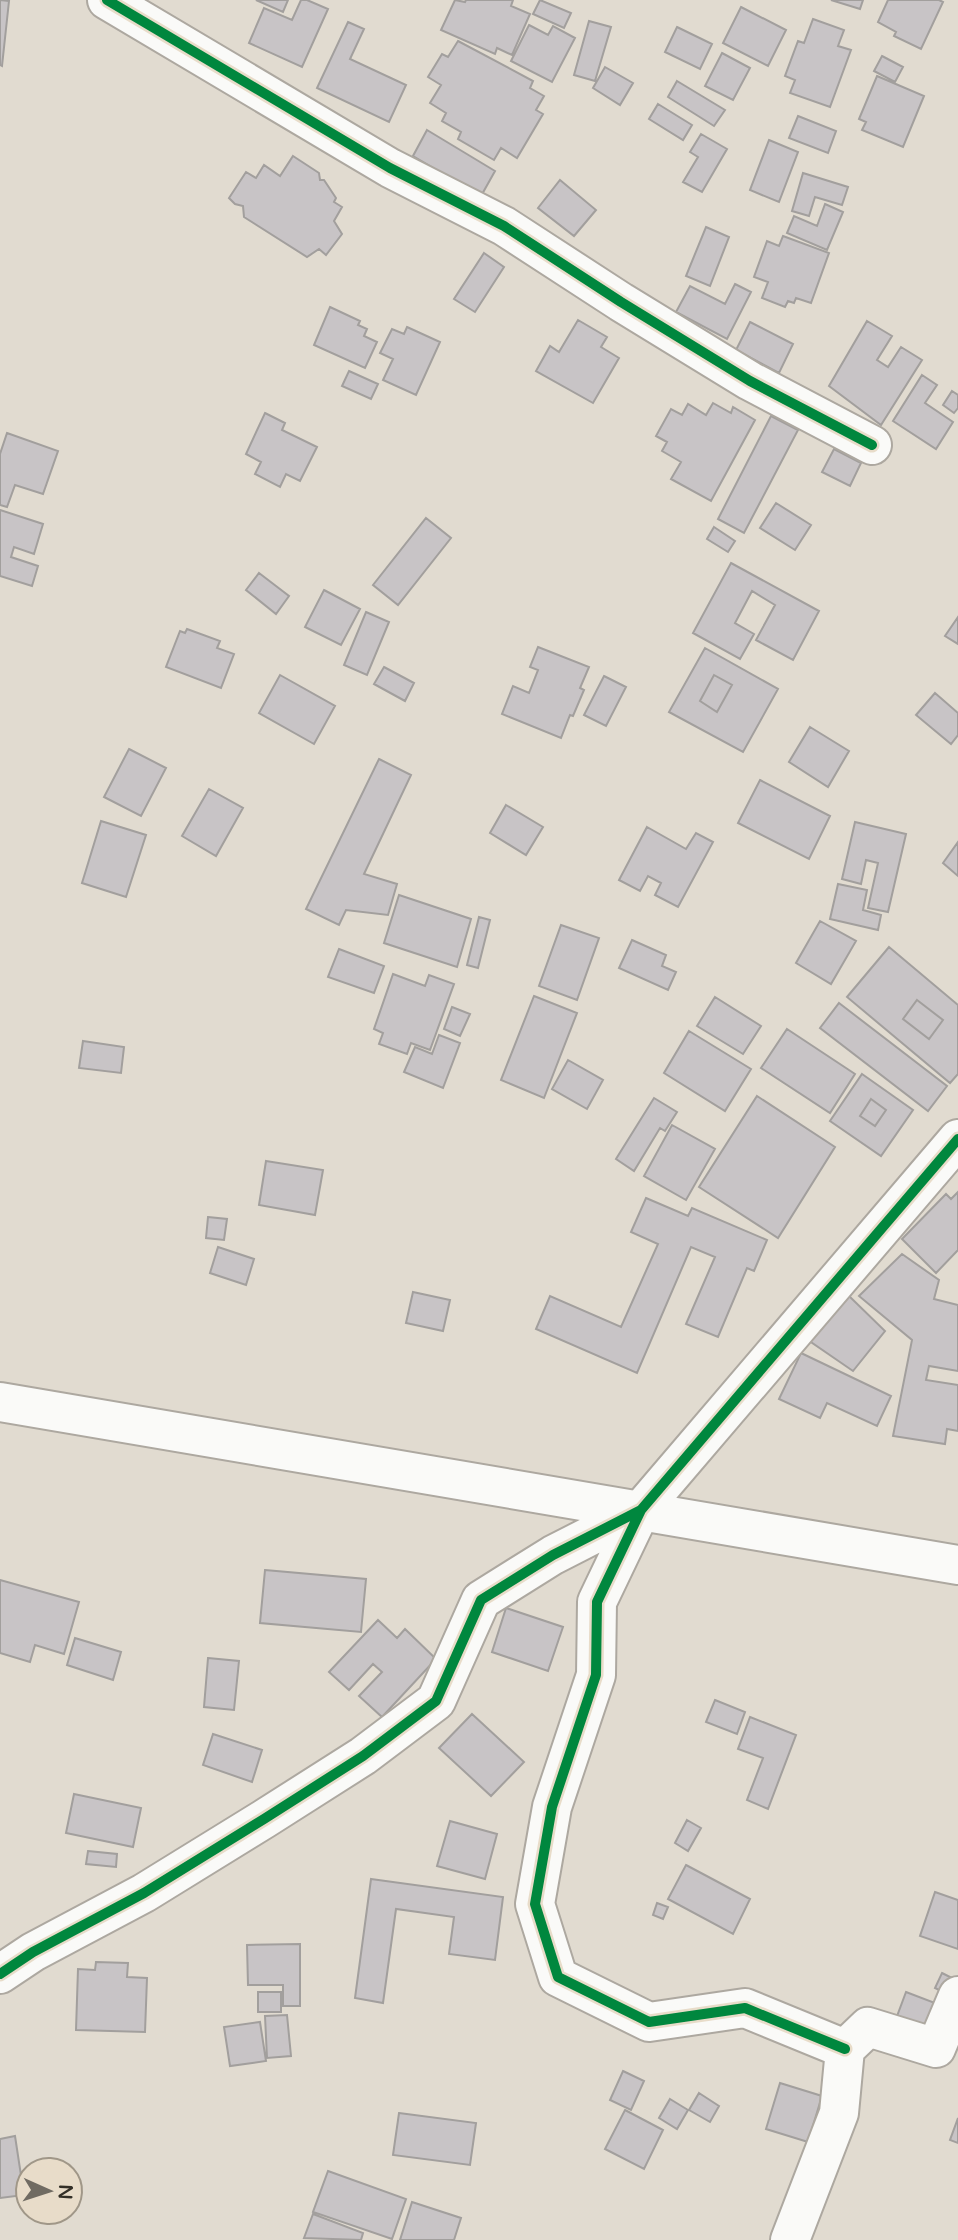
<svg xmlns="http://www.w3.org/2000/svg" width="958" height="2240" font-family="'Varela Round',sans-serif">
<style>
.building{fill:#c8c4c6;stroke:#a29f9d;stroke-width:2;fill-rule:evenodd}
.lines{fill:none;stroke-linecap:round;stroke-linejoin:round}
.minor-casing{stroke:#ada8a0;stroke-width:42}
.highway-casing{stroke:#ada8a0;stroke-width:42}
.minor{stroke:#fafaf8;stroke-width:38}
.highway{stroke:#fafaf8;stroke-width:38}
.cycleway-casing{stroke:#e8dcc9;stroke-width:15}
.cycleway{stroke:#00873e;stroke-width:10}
</style>
<rect width="100%" height="100%" fill="#e1dbd0"/>
<!-- building -->
<path class="building" d="M0 0 9 1 2 66 0 65Z
M256 0H288L283 12Z
M301 0H307L328 9 302 67 249 43 264 8 292 20Z
M455 0 465 2 466 0H513L511 6 530 14 512 55 497 48 495 54 441 30Z
M540 0 571 13 564 28 533 14Z
M831 0H863L860 9Z
M888 0H939L943 2 921 49 894 36 896 32 878 22Z
M741 7 786 30 768 66 723 43Z
M813 19 844 30 838 46 851 50 830 107 790 93 795 80 785 76 798 41 804 43Z
M589 21 611 27 595 81 574 75Z
M348 22 364 29 350 59 406 85 389 122 317 88Z
M529 25 548 35 553 26 575 38 552 82 511 61Z
M677 27 712 44 700 69 665 52Z
M458 41 533 81 530 88 544 96 536 110 543 114 517 158 501 148 494 160 458 139 461 132 442 121 446 113 430 103 441 85 428 77 442 54 448 57Z
M722 53 750 68 733 100 705 86Z
M882 56 903 67 895 82 874 71Z
M605 67 633 83 620 105 593 88Z
M877 76 924 96 903 147 862 130 866 122 859 119Z
M677 81 725 110 714 126 668 97Z
M658 104 692 125 683 140 649 119Z
M798 116 836 131 828 153 789 138Z
M427 130 495 171 481 196 413 156Z
M701 134 727 149 702 192 683 182 698 157 690 152Z
M769 140 798 152 779 202 750 190Z
M293 156 319 173 320 180H324L336 198 334 202 342 207 334 221 342 234 326 255 319 249 307 257 244 217 243 206 235 204 229 198 246 172 256 178 264 165 280 176Z
M803 173 848 187 842 205 815 197 809 216 792 211Z
M560 180 596 210 574 236 538 208Z
M825 204 843 212 827 250 787 233 794 216 817 226Z
M706 227 729 237 710 286 686 276Z
M783 236 829 253 811 303 796 298 794 303 788 301 785 307 762 298 768 282 754 277 767 241 779 246Z
M484 253 504 267 475 312 454 299Z
M735 284 751 292 727 339 676 312 690 286 725 304Z
M330 307 360 321 358 325 367 329 364 336 377 342 365 368 314 345Z
M578 320 607 337 601 347 619 358 593 403 536 371 550 346 559 352Z
M867 321 892 336 877 360 888 367 901 347 922 360 881 425 829 386Z
M750 322 793 344 779 373 736 350Z
M407 327 440 342 416 395 383 380 393 359 380 353 392 329 404 334Z
M349 371 378 384 371 399 342 386Z
M922 375 937 385 925 403 953 422 936 449 893 421Z
M952 391 958 395V408L954 413 943 405Z
M713 403 731 413 733 407 755 420 711 501 671 479 681 462 662 451 667 442 656 436 671 409 682 415 688 404 706 415Z
M265 413 285 423 282 430 317 447 300 481 286 474 280 487 255 474 261 462 246 454Z
M771 416 798 430 744 533 718 519Z
M7 433 58 451 43 494 15 485 7 507 0 505V454Z
M834 449 861 463 850 486 822 472Z
M776 503 811 525 795 550 760 528Z
M0 510 43 524 34 554 14 547 11 557 38 566 32 586 0 576Z
M426 518 451 538 398 605 373 585Z
M714 527 735 541 728 552 707 539Z
M731 563 819 611 793 660 756 640 775 605 752 591 735 623 754 634 740 659 693 633Z
M259 573 289 596 276 614 246 590Z
M324 590 360 609 341 645 305 627Z
M366 612 389 622 367 675 344 665Z
M958 617V644L945 636Z
M187 629 220 641 217 648 234 654 221 688 166 667 180 631 185 633Z
M538 647 589 667 580 688 584 690 573 716 570 715 561 738 502 714 513 686 529 693 538 670 530 667Z
M705 648 778 689 743 752 669 712ZM714 675 732 685 717 712 700 701Z
M384 667 414 683 405 701 374 684Z
M280 675 335 706 314 744 259 713Z
M714 675 732 685 717 712 700 701Z
M604 676 626 687 606 726 584 715Z
M935 693 958 713V735L951 744 916 715Z
M810 727 849 751 828 787 789 762Z
M129 749 166 768 141 816 104 797Z
M379 759 411 775 364 874 397 884 388 915 346 910 339 925 306 909Z
M760 780 830 816 809 859 738 823Z
M209 789 243 808 216 856 182 836Z
M506 805 543 827 526 855 490 833Z
M101 821 146 835 126 897 82 883Z
M855 822 906 834 888 912 868 908 878 863 866 860 861 884 842 879Z
M647 827 686 849 696 833 713 842 678 907 655 895 661 883 648 876 640 891 619 880Z
M958 842V876L943 863Z
M838 884 867 890 863 910 881 915 878 930 830 919Z
M399 895 471 919 457 967 384 943Z
M479 917 490 920 478 968 467 965Z
M820 921 856 941 831 984 796 963Z
M561 925 599 938 577 1000 539 986Z
M632 940 666 955 662 966 676 972 668 990 619 968Z
M889 947 958 1005V1074L950 1083 847 997ZM917 1000 943 1020 929 1039 903 1019Z
M339 949 384 966 374 993 328 977Z
M393 974 425 986 429 975 454 984 430 1050 411 1043 407 1054 379 1044 383 1033 374 1029Z
M534 996 577 1013 544 1098 501 1080Z
M715 997 761 1026 743 1054 697 1026Z
M917 1000 943 1020 929 1039 903 1019Z
M839 1003 947 1086 928 1111 820 1028Z
M452 1007 470 1014 460 1036 444 1029Z
M787 1029 855 1074 830 1113 761 1068Z
M689 1031 751 1069 725 1111 664 1073Z
M439 1035 460 1043 443 1088 404 1072 415 1047 432 1054Z
M83 1041 124 1047 121 1073 79 1068Z
M568 1060 603 1080 587 1109 552 1089Z
M862 1074 913 1110 881 1156 830 1121ZM871 1099 886 1110 875 1126 860 1116Z
M757 1096 835 1147 778 1238 699 1187Z
M654 1098 677 1112 665 1131 660 1128 634 1171 616 1159Z
M871 1099 886 1110 875 1126 860 1116Z
M672 1125 715 1149 686 1200 644 1176Z
M266 1161 323 1170 315 1215 259 1205Z
M958 1192V1250L936 1273 902 1239 946 1194 951 1199Z
M646 1198 688 1216 692 1208 767 1240 754 1271 747 1268 718 1337 686 1324 715 1257 691 1247 637 1373 536 1329 550 1296 621 1327 658 1244 631 1232Z
M208 1217 227 1219 224 1240 206 1238Z
M218 1247 254 1259 246 1285 210 1273Z
M902 1254 939 1280 934 1299 958 1305V1371L929 1366 926 1380 958 1385V1431L947 1429 945 1444 893 1436 912 1340 859 1296Z
M413 1292 450 1300 443 1331 406 1323Z
M848 1295 885 1331 853 1371 808 1340Z
M801 1353 891 1396 877 1426 827 1403 820 1418 779 1399Z
M265 1570 366 1579 361 1632 260 1623Z
M0 1580 79 1602 64 1654 35 1645 30 1662 0 1653Z
M506 1608 563 1627 548 1671 492 1652Z
M378 1620 397 1638 405 1629 436 1659 382 1717 359 1696 382 1672 373 1664 349 1690 329 1672Z
M75 1638 121 1652 113 1680 67 1665Z
M208 1658 239 1661 234 1710 204 1707Z
M715 1700 745 1712 737 1734 706 1722Z
M472 1714 524 1762 491 1796 439 1748Z
M750 1717 796 1735 768 1809 747 1800 763 1758 738 1749Z
M213 1734 262 1750 252 1782 203 1765Z
M74 1794 141 1808 133 1847 66 1833Z
M687 1820 701 1828 688 1851 675 1843Z
M450 1821 497 1834 485 1879 437 1866Z
M88 1851 117 1854 116 1867 86 1864Z
M686 1865 750 1899 733 1934 668 1899Z
M371 1879 503 1897 495 1960 449 1954 454 1917 396 1909 383 2003 355 1998Z
M935 1892 958 1900V1949L920 1936Z
M657 1903 668 1907 663 1919 653 1915Z
M300 1944V2006H283V1985H248L247 1945Z
M96 1962 128 1963 127 1977 147 1978 145 2032 76 2030 78 1969 95 1970Z
M942 1973 952 1978 945 1993 935 1988Z
M258 1992H281V2012H258Z
M906 1992 935 2003 923 2038 893 2027Z
M287 2015 291 2056 267 2058 265 2016Z
M260 2022 266 2061 230 2066 224 2027Z
M623 2071 644 2081 631 2110 610 2100Z
M780 2083 822 2096 808 2142 766 2129Z
M699 2093 719 2106 710 2122 689 2110Z
M670 2099 688 2110 677 2129 659 2118Z
M625 2110 663 2130 644 2169 605 2149Z
M399 2113 476 2123 470 2165 393 2155Z
M958 2118V2143L950 2140Z
M15 2136 24 2195 0 2198V2139Z
M328 2171 406 2199 392 2239 313 2212Z
M412 2202 461 2218 454 2240H400Z
M313 2214 363 2233 361 2240 304 2238Z"/>
<g class="lines">
<defs>
<path id="minor" d="M107 0 390 168 504 226 621 302 750 381 872 445
M641 1510 597 1602 596 1675 552 1807 535 1904 558 1977 649 2022 745 2008 845 2049
M0 1974 33 1952 144 1893 264 1819 363 1756 436 1701 481 1600 553 1555 641 1510 958 1139
M790 2240 839 2113 845 2049 868 2027 936 2048 958 1996"/>
<path id="highway" d="M0 1402 958 1565"/>
</defs>
<!-- minor casing -->
<use href="#minor" class="minor-casing"/>
<!-- highway casing -->
<use href="#highway" class="highway-casing"/>
<!-- minor -->
<use href="#minor" class="minor"/>
<!-- highway -->
<use href="#highway" class="highway"/>
<defs>
<path id="cycleway" d="M107 0 390 168 504 226 621 302 750 381 872 445
M641 1510 597 1602 596 1675 552 1807 535 1904 558 1977 649 2022 745 2008 845 2049
M0 1974 33 1952 144 1893 264 1819 363 1756 436 1701 481 1600 553 1555 641 1510 958 1139"/>
</defs>
<!-- cycleway casing -->
<use href="#cycleway" class="cycleway-casing"/>
<!-- cycleway -->
<use href="#cycleway" class="cycleway"/>
</g>
<!-- north arrow -->
<g transform="translate(49 2191) rotate(93)"><circle r="33" fill="#e8dcc9" stroke="#a09788" stroke-width="2"/>
<path d="M0-5L12 26L0 18L-12 26Z" fill="#706b62"/>
<text y="-10" font-size="19" font-weight="bold" text-anchor="middle" fill="#332f27">N</text>
</g>
</svg>
